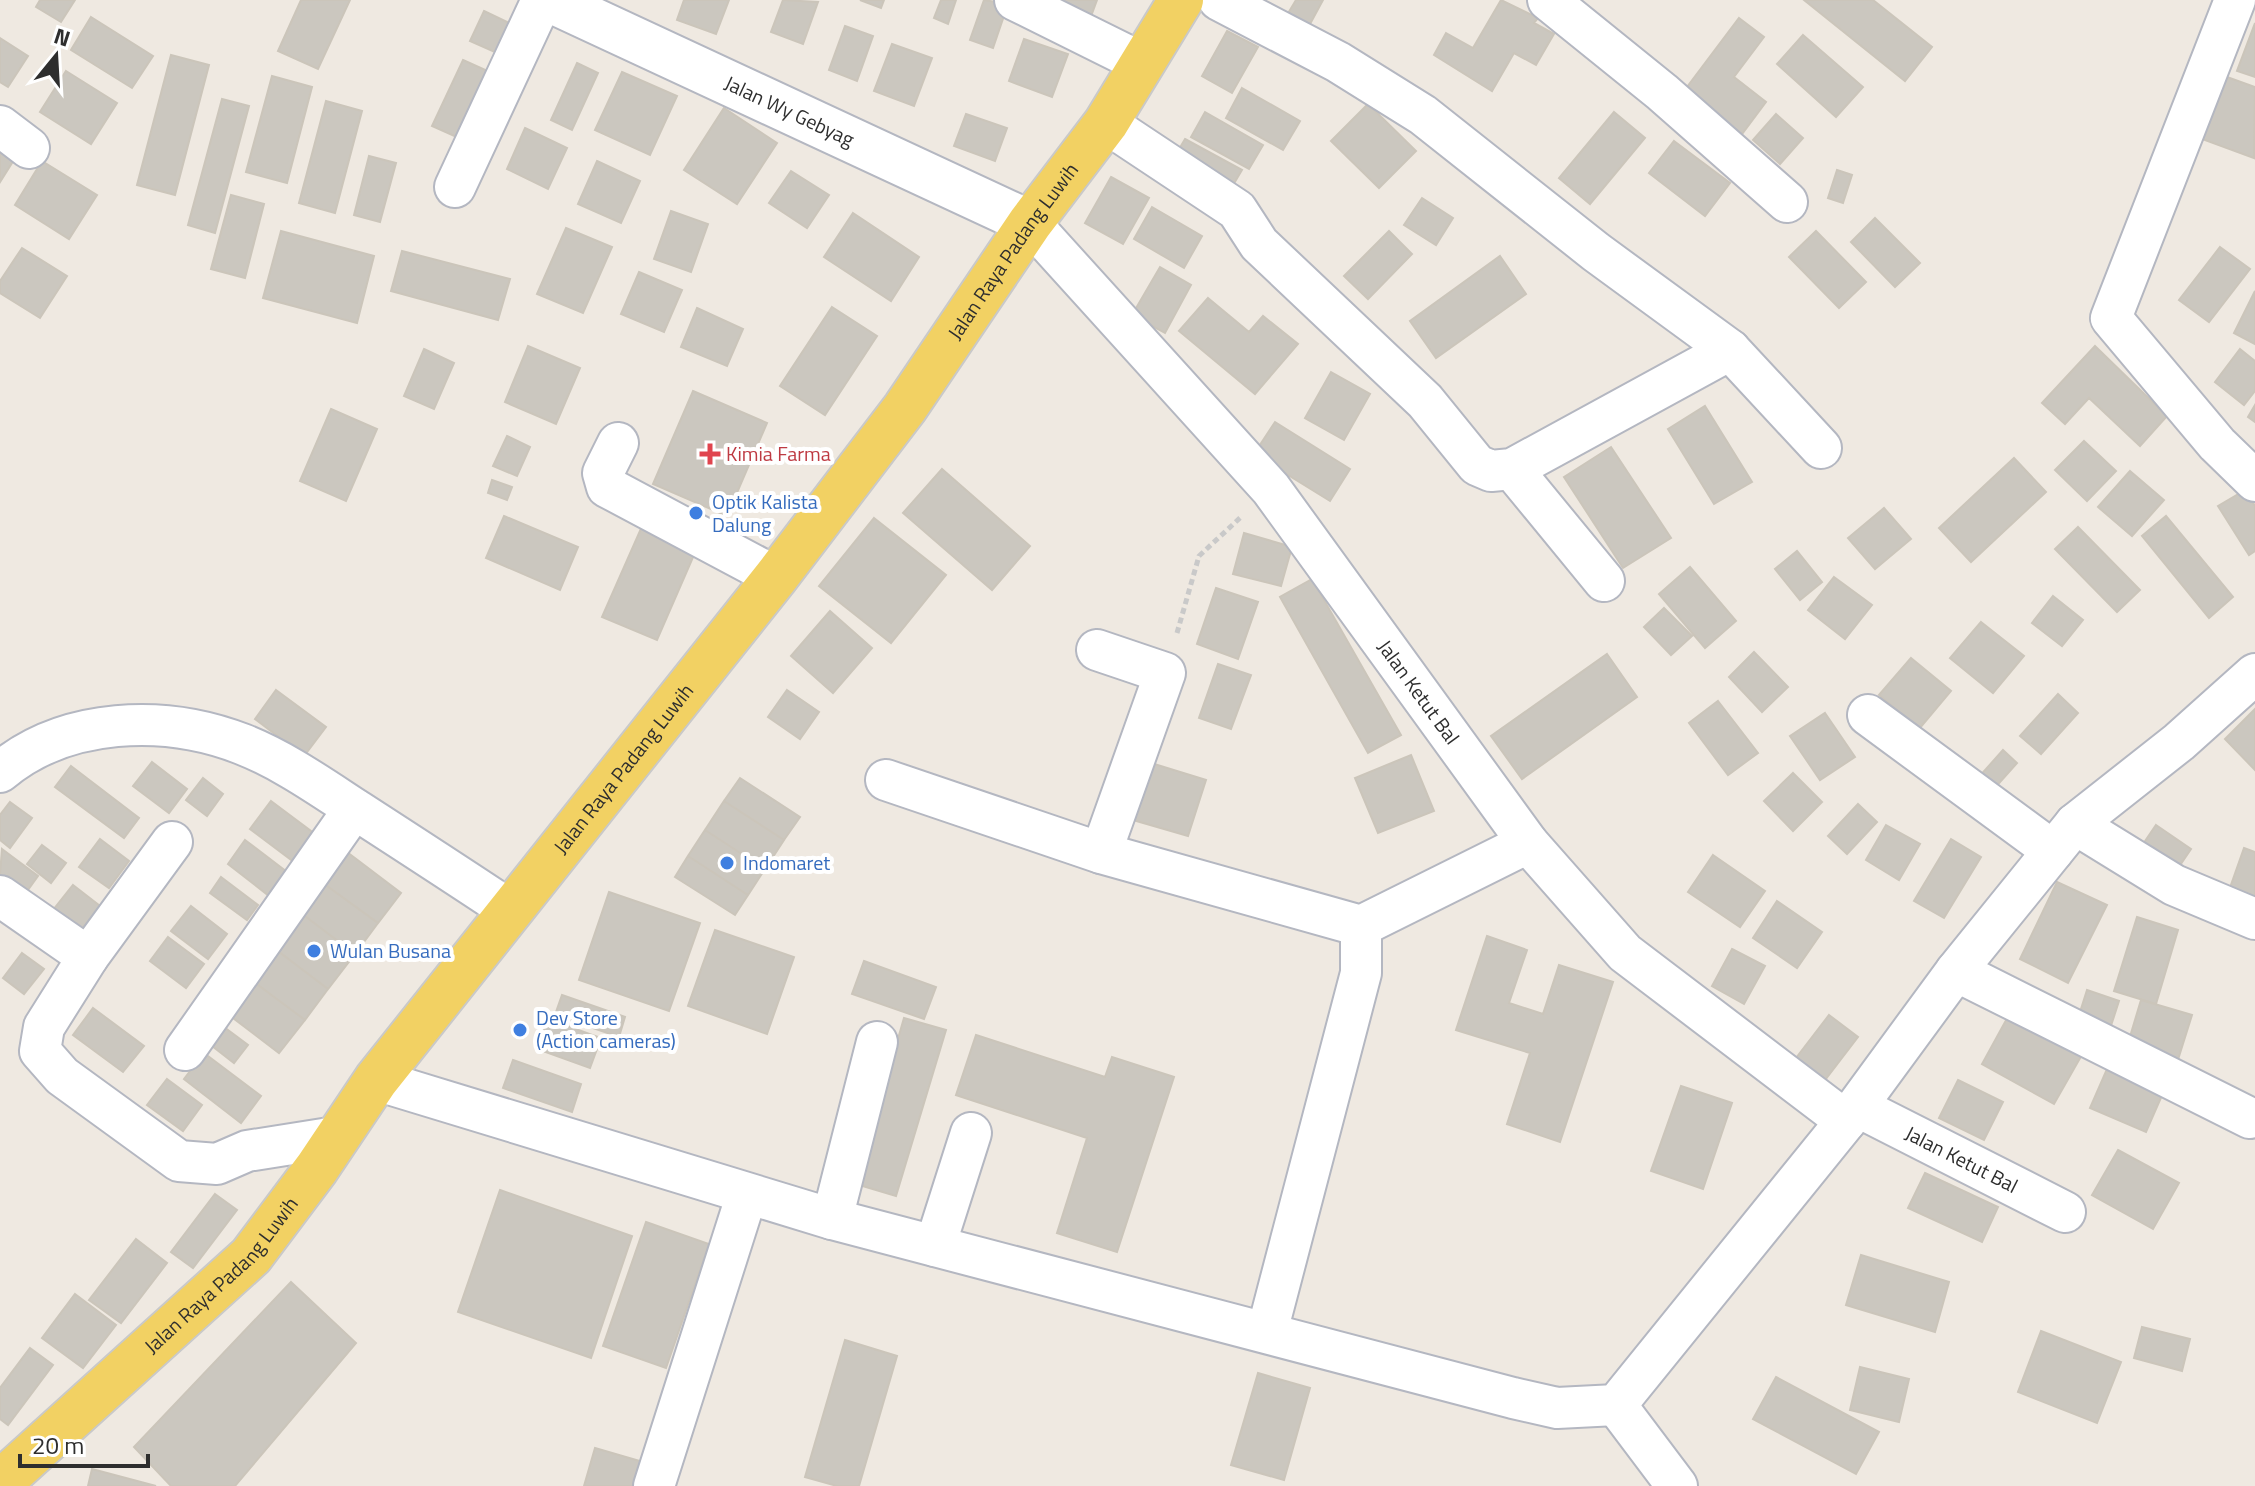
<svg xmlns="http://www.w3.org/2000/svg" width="2255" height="1486" font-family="'Titillium Web',sans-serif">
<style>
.building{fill:#cbc7bf;stroke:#cbc5ba;stroke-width:2}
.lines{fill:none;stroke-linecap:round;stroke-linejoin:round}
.street-casing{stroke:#b4b7c1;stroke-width:44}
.secondary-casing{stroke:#b4b7c1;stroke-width:48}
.primary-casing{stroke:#c9c9c9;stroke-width:48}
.path{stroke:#c9c9c9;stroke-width:5;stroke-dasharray:6 4;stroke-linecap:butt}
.street{stroke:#fff;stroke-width:40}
.secondary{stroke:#fff;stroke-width:44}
.primary{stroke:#f2d163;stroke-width:44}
.health-dot{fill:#e0444e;stroke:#fff;stroke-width:3}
.shop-dot{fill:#3f7fe0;stroke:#fff;stroke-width:3}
.labels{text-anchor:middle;stroke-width:8;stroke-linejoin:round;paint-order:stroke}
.street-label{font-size:20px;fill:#2e2e2e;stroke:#fff}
.health-label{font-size:20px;fill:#be3a42;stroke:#fff;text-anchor:start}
.shop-label{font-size:20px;fill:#366cbe;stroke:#fff;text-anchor:start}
</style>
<rect width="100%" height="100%" fill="#efe9e1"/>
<!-- building -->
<path class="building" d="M40 0H75L61 22 36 7Z
M301 0H350L318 69 278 51Z
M684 0H729L716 34 677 20Z
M783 0 818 2 803 44 771 32Z
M860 0H884L881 8Z
M941 0H956L948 24 934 18Z
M984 0 1008 4 993 48 970 40Z
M1066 0H1097L1090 19 1062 9Z
M1296 0H1323L1309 26 1287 15Z
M1501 0 1538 18 1534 23 1554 34 1536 65 1514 53 1492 91 1434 55 1446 33 1473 48Z
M1804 0H1873L1932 47 1905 81Z
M484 11 520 28 506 57 470 41Z
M91 17 153 56 132 88 71 50Z
M1739 18 1764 37 1734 77 1766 102 1742 134 1684 91Z
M2255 23V77L2237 71Z
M845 26 873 36 857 81 829 70Z
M1227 31 1258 47 1232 93 1202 76Z
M1803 35 1863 87 1836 117 1777 64Z
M0 38 28 56 8 87 0 82Z
M1024 39 1068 54 1052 97 1009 81Z
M892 44 932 58 914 106 874 91Z
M171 55 209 65 175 195 137 185Z
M463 60 492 73 461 139 432 126Z
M577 63 598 73 572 130 551 120Z
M66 71 117 103 91 144 40 112Z
M622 72 677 96 650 155 595 130Z
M272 76 312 87 287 183 246 172Z
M2227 77 2255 87 2254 158 2202 139Z
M1242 88 1300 121 1283 150 1226 118Z
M222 99 249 106 215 233 188 225Z
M326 101 362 111 335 213 299 203Z
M1368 104 1416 151 1379 188 1331 141Z
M724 108 777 143 737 204 684 170Z
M1205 112 1263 145 1249 169 1191 137Z
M1614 112 1645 138 1590 204 1559 178Z
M966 114 1007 128 995 161 954 146Z
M1776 114 1803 138 1780 164 1753 140Z
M525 128 567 148 548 189 507 169Z
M1185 139 1242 170 1229 192 1172 161Z
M1674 141 1730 183 1705 216 1649 173Z
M0 144 17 155 0 182Z
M369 156 396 163 380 222 354 215Z
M42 161 97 195 69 239 15 205Z
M597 161 640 181 621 223 578 204Z
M1837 170 1852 175 1843 203 1828 198Z
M791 171 829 195 807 228 769 203Z
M1111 177 1149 198 1123 244 1085 223Z
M231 195 264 204 245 278 211 269Z
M1422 198 1453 218 1436 245 1404 225Z
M1152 207 1202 236 1184 268 1134 239Z
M671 211 708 224 691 272 654 259Z
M853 213 919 257 891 301 824 257Z
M1875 218 1920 263 1895 287 1851 242Z
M566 228 612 247 583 313 537 294Z
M281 231 374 256 357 323 263 298Z
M1389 231 1412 254 1368 299 1344 276Z
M1816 231 1866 282 1839 308 1789 257Z
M2220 247 2250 269 2209 322 2179 300Z
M22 248 67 276 40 318 0 293V281Z
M402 251 510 279 498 320 391 291Z
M1500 256 1526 294 1436 358 1410 321Z
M1160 267 1191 285 1165 333 1132 315Z
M639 272 682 290 664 332 621 314Z
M2255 291V344L2234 333Z
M1208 298 1249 332 1263 316 1298 344 1255 394 1179 331Z
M832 307 877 336 825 415 780 386Z
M697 308 743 329 727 366 681 347Z
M528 346 580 368 556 424 505 402Z
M2095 346 2167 416 2140 446 2089 398 2065 424 2042 403Z
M424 349 454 363 434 409 404 396Z
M2240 349 2255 361V391L2244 405 2215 382Z
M1331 372 1370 394 1344 440 1305 418Z
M693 391 767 423 727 516 653 484Z
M2255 405V422L2248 417Z
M1705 406 1752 482 1714 504 1668 429Z
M331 409 377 429 346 501 300 481Z
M1275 422 1350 469 1330 501 1254 454Z
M507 436 530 447 517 476 493 466Z
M2084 441 2116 471 2087 501 2055 470Z
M1611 447 1671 538 1623 568 1564 477Z
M2014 458 2046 492 1971 562 1939 528Z
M942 469 1030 546 992 590 903 513Z
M2130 471 2164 500 2132 536 2098 507Z
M492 480 512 487 507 500 488 493Z
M2245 490 2255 506V551L2249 555 2218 506Z
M1884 508 1911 539 1875 569 1848 538Z
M504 516 578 547 560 590 486 558Z
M2166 516 2233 597 2209 618 2142 536Z
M874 518 946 575 891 643 819 586Z
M643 524 697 548 657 640 602 617Z
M2078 527 2140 590 2117 612 2055 549Z
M1244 533 1292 547 1281 586 1233 574Z
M1797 551 1822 582 1800 600 1775 569Z
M1690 567 1736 621 1705 648 1659 594Z
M1834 577 1872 605 1845 639 1808 610Z
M1312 579 1401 735 1368 753 1280 597Z
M1216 588 1258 602 1238 659 1197 644Z
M2053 596 2083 620 2062 646 2032 623Z
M1664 608 1692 636 1671 655 1644 627Z
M830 611 872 648 833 693 791 656Z
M1981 622 2024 656 1993 693 1950 658Z
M1754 652 1788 687 1762 712 1729 677Z
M1607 654 1637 697 1522 779 1491 736Z
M1911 658 1951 691 1919 729 1879 695Z
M1218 664 1251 675 1231 729 1199 718Z
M276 690 326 727 304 756 255 719Z
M787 690 819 712 800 739 768 717Z
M2058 694 2078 713 2041 754 2020 736Z
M1718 701 1758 753 1728 775 1689 723Z
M2255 709V770L2225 739Z
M1825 713 1855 757 1820 780 1790 736Z
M2003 750 2017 763 1992 791 1978 778Z
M1411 755 1434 811 1378 833 1355 778Z
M152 762 187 789 169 813 133 786Z
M1151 763 1206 780 1188 836 1133 820Z
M71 766 139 818 124 838 55 787Z
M1793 773 1822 802 1793 831 1764 801Z
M203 778 223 794 207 816 186 800Z
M740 778 800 817 784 840 724 801Z
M271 801 315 834 294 862 250 829Z
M724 801 784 840 765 869 705 830Z
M10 802 32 818 10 848 0 840V815Z
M1858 804 1877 822 1847 854 1828 836Z
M1886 825 1920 844 1899 880 1866 860Z
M2156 825 2191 849 2172 877 2137 853Z
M705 830 765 869 748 895 688 856Z
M100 839 129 861 109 888 79 867Z
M1951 839 1981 857 1944 918 1914 901Z
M245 840 287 872 269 896 228 864Z
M42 845 66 863 51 883 27 864Z
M2244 848 2255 852V913L2225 902Z
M2 849 38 876 25 894 0 874Z
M347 852 401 893 378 923 323 883Z
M1713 855 1765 891 1740 927 1688 892Z
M688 856 748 895 735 915 675 877Z
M221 877 258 905 247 920 210 893Z
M2057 882 2107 905 2068 983 2020 959Z
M323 883 378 923 355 954 301 913Z
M73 885 100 906 81 930 53 910Z
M609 892 700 923 669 1011 579 980Z
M1777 901 1822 932 1797 968 1753 938Z
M191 906 227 934 208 959 171 931Z
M301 913 355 954 328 989 274 948Z
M2137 917 2178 930 2156 1004 2114 991Z
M715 930 794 957 767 1034 688 1006Z
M1487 936 1527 950 1509 1003 1543 1014 1559 965 1613 982 1560 1142 1507 1124 1530 1053 1456 1030Z
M168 937 204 964 186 988 150 961Z
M274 948 328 989 305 1020 250 979Z
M1732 949 1765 966 1744 1004 1712 986Z
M22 953 44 969 24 994 3 978Z
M864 961 936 987 924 1019 852 994Z
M250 979 305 1020 279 1053 225 1012Z
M2087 990 2119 1001 2107 1038 2075 1028Z
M562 995 625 1017 619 1037 555 1015Z
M2141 1000 2192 1015 2176 1066 2126 1050Z
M93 1008 144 1046 123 1072 73 1035Z
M2010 1013 2083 1053 2054 1104 1982 1064Z
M1829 1015 1858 1037 1825 1080 1796 1058Z
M904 1018 946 1030 896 1196 856 1184Z
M548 1019 601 1038 590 1068 537 1049Z
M220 1024 248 1045 234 1063 207 1042Z
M976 1035 1105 1077 1112 1057 1174 1077 1117 1252 1057 1233 1087 1138 956 1095Z
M204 1053 261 1096 241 1123 184 1079Z
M513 1060 581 1084 572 1112 503 1088Z
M2107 1069 2163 1093 2146 1132 2090 1108Z
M167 1079 202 1105 183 1131 147 1105Z
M1958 1080 2003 1102 1984 1140 1939 1118Z
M1681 1086 1732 1103 1703 1189 1651 1171Z
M2118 1150 2179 1183 2153 1229 2092 1195Z
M1925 1173 1998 1207 1982 1242 1908 1208Z
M500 1190 632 1236 591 1358 458 1312Z
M215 1194 237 1210 193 1268 171 1252Z
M646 1222 709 1244 666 1368 603 1346Z
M136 1239 167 1263 121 1323 89 1300Z
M1861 1255 1949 1282 1935 1332 1846 1305Z
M291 1282 356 1343 235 1486H171L134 1447Z
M75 1294 116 1325 83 1368 42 1338Z
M2142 1327 2190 1339 2182 1371 2134 1358Z
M2041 1331 2121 1362 2097 1423 2018 1392Z
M845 1340 897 1356 859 1486H837L805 1477Z
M30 1348 53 1365 8 1425 0 1419V1388Z
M1860 1367 1909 1379 1899 1422 1850 1410Z
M1258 1373 1310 1388 1284 1480 1231 1465Z
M1776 1377 1879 1432 1856 1474 1753 1419Z
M595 1448 643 1462 637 1486H584Z
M92 1469 156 1486H88Z"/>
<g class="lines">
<defs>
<g id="street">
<path d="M1015 0 1142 63"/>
<path d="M1219 0 1338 62 1423 115 1596 252 1730 350 1821 448"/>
<path d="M1548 0 1662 92 1787 202"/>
<path d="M2235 0 2111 318 2217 444 2255 481"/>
<path d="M1106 123 1237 210 1259 244 1425 401 1477 465 1491 471 1512 469 1730 350"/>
<path d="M0 126 29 148"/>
<path d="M455 187 542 0"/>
<path id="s1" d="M1030 223 1271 489 1528 843 1625 953 1846 1121"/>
<path d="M618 443 603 473 607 487 776 577"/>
<path d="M1512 469 1604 581"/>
<path d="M1097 650 1165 673 1101 853"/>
<path d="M1868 715 2053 851"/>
<path d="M0 772C65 717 165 714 242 744 283 760 321 787 358 811 409 844 460 877 511 911"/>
<path d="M886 780 1101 853 1361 926 1528 843"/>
<path d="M2075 824 2174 885 2255 919"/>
<path d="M0 896 88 957 172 842"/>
<path d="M88 957 44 1027 40 1051 62 1076 179 1161 217 1164 247 1151 336 1137"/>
<path d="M1956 971 2250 1118"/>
<path d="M185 1050 354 809"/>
<path d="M376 1080 832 1219 1513 1398 1557 1408 1616 1405 1846 1121 1956 971 2075 824 2179 742 2255 674"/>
<path id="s2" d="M1858 1107 2065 1212"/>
<path d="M832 1219 877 1042"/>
<path d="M935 1246 971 1133"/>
<path d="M1267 1332 1361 973V926"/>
<path d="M1616 1405 1677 1486"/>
<path d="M654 1486 747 1194"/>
</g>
<g id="secondary">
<path id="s3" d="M550 0 1030 223"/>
</g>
<g id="primary">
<path id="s4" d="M0 1483 251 1256 317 1168 376 1080 776 577 905 408 1030 223 1106 123 1181 0"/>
</g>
</defs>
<!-- street casing -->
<use href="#street" class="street-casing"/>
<!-- secondary casing -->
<use href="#secondary" class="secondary-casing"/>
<!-- primary casing -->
<use href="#primary" class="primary-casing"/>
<!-- path -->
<path class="path" d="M1177 633 1199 556 1241 517"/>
<!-- street -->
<use href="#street" class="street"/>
<!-- secondary -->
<use href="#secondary" class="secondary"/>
<!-- primary -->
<use href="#primary" class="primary"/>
</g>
<!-- markers -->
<path class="health-dot" d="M706 442h8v8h8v8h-8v8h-8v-8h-8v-8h8z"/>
<g class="shop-dot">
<circle cx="696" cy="513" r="8"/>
<circle cx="727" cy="863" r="8"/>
<circle cx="314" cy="951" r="8"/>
<circle cx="520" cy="1030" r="8"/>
</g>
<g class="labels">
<!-- street labels -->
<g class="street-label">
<text dy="7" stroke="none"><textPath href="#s3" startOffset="264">Jalan Wy Gebyag</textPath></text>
<text dy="7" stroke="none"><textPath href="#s4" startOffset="1600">Jalan Raya Padang Luwih</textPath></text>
<text dy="7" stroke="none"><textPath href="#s1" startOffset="610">Jalan Ketut Bal</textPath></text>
<text dy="7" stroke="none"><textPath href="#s4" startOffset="952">Jalan Raya Padang Luwih</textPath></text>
<text dy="7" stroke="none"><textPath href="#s2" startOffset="116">Jalan Ketut Bal</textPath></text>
<text dy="7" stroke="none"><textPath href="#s4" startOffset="304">Jalan Raya Padang Luwih</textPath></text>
</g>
<!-- health labels -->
<g class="health-label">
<text x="726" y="461">Kimia Farma</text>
</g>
<!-- shop labels -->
<g class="shop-label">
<text x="712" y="509">Optik Kalista<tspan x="712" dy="23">Dalung</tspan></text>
<text x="743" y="870">Indomaret</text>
<text x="330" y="958">Wulan Busana</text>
<text x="536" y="1025">Dev Store<tspan x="536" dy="23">(Action cameras)</tspan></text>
</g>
</g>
<!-- north arrow -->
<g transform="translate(56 56) rotate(18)" stroke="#ffffff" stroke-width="6" paint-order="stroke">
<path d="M0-6L14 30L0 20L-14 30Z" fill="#2e2e2e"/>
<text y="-12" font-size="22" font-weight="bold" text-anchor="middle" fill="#2e2e2e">N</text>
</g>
<!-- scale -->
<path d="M20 1454v12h128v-12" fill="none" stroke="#2e2e2e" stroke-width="4"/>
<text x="32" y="1454" font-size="24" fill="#2e2e2e" stroke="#ffffff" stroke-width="6" paint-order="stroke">20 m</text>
</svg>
